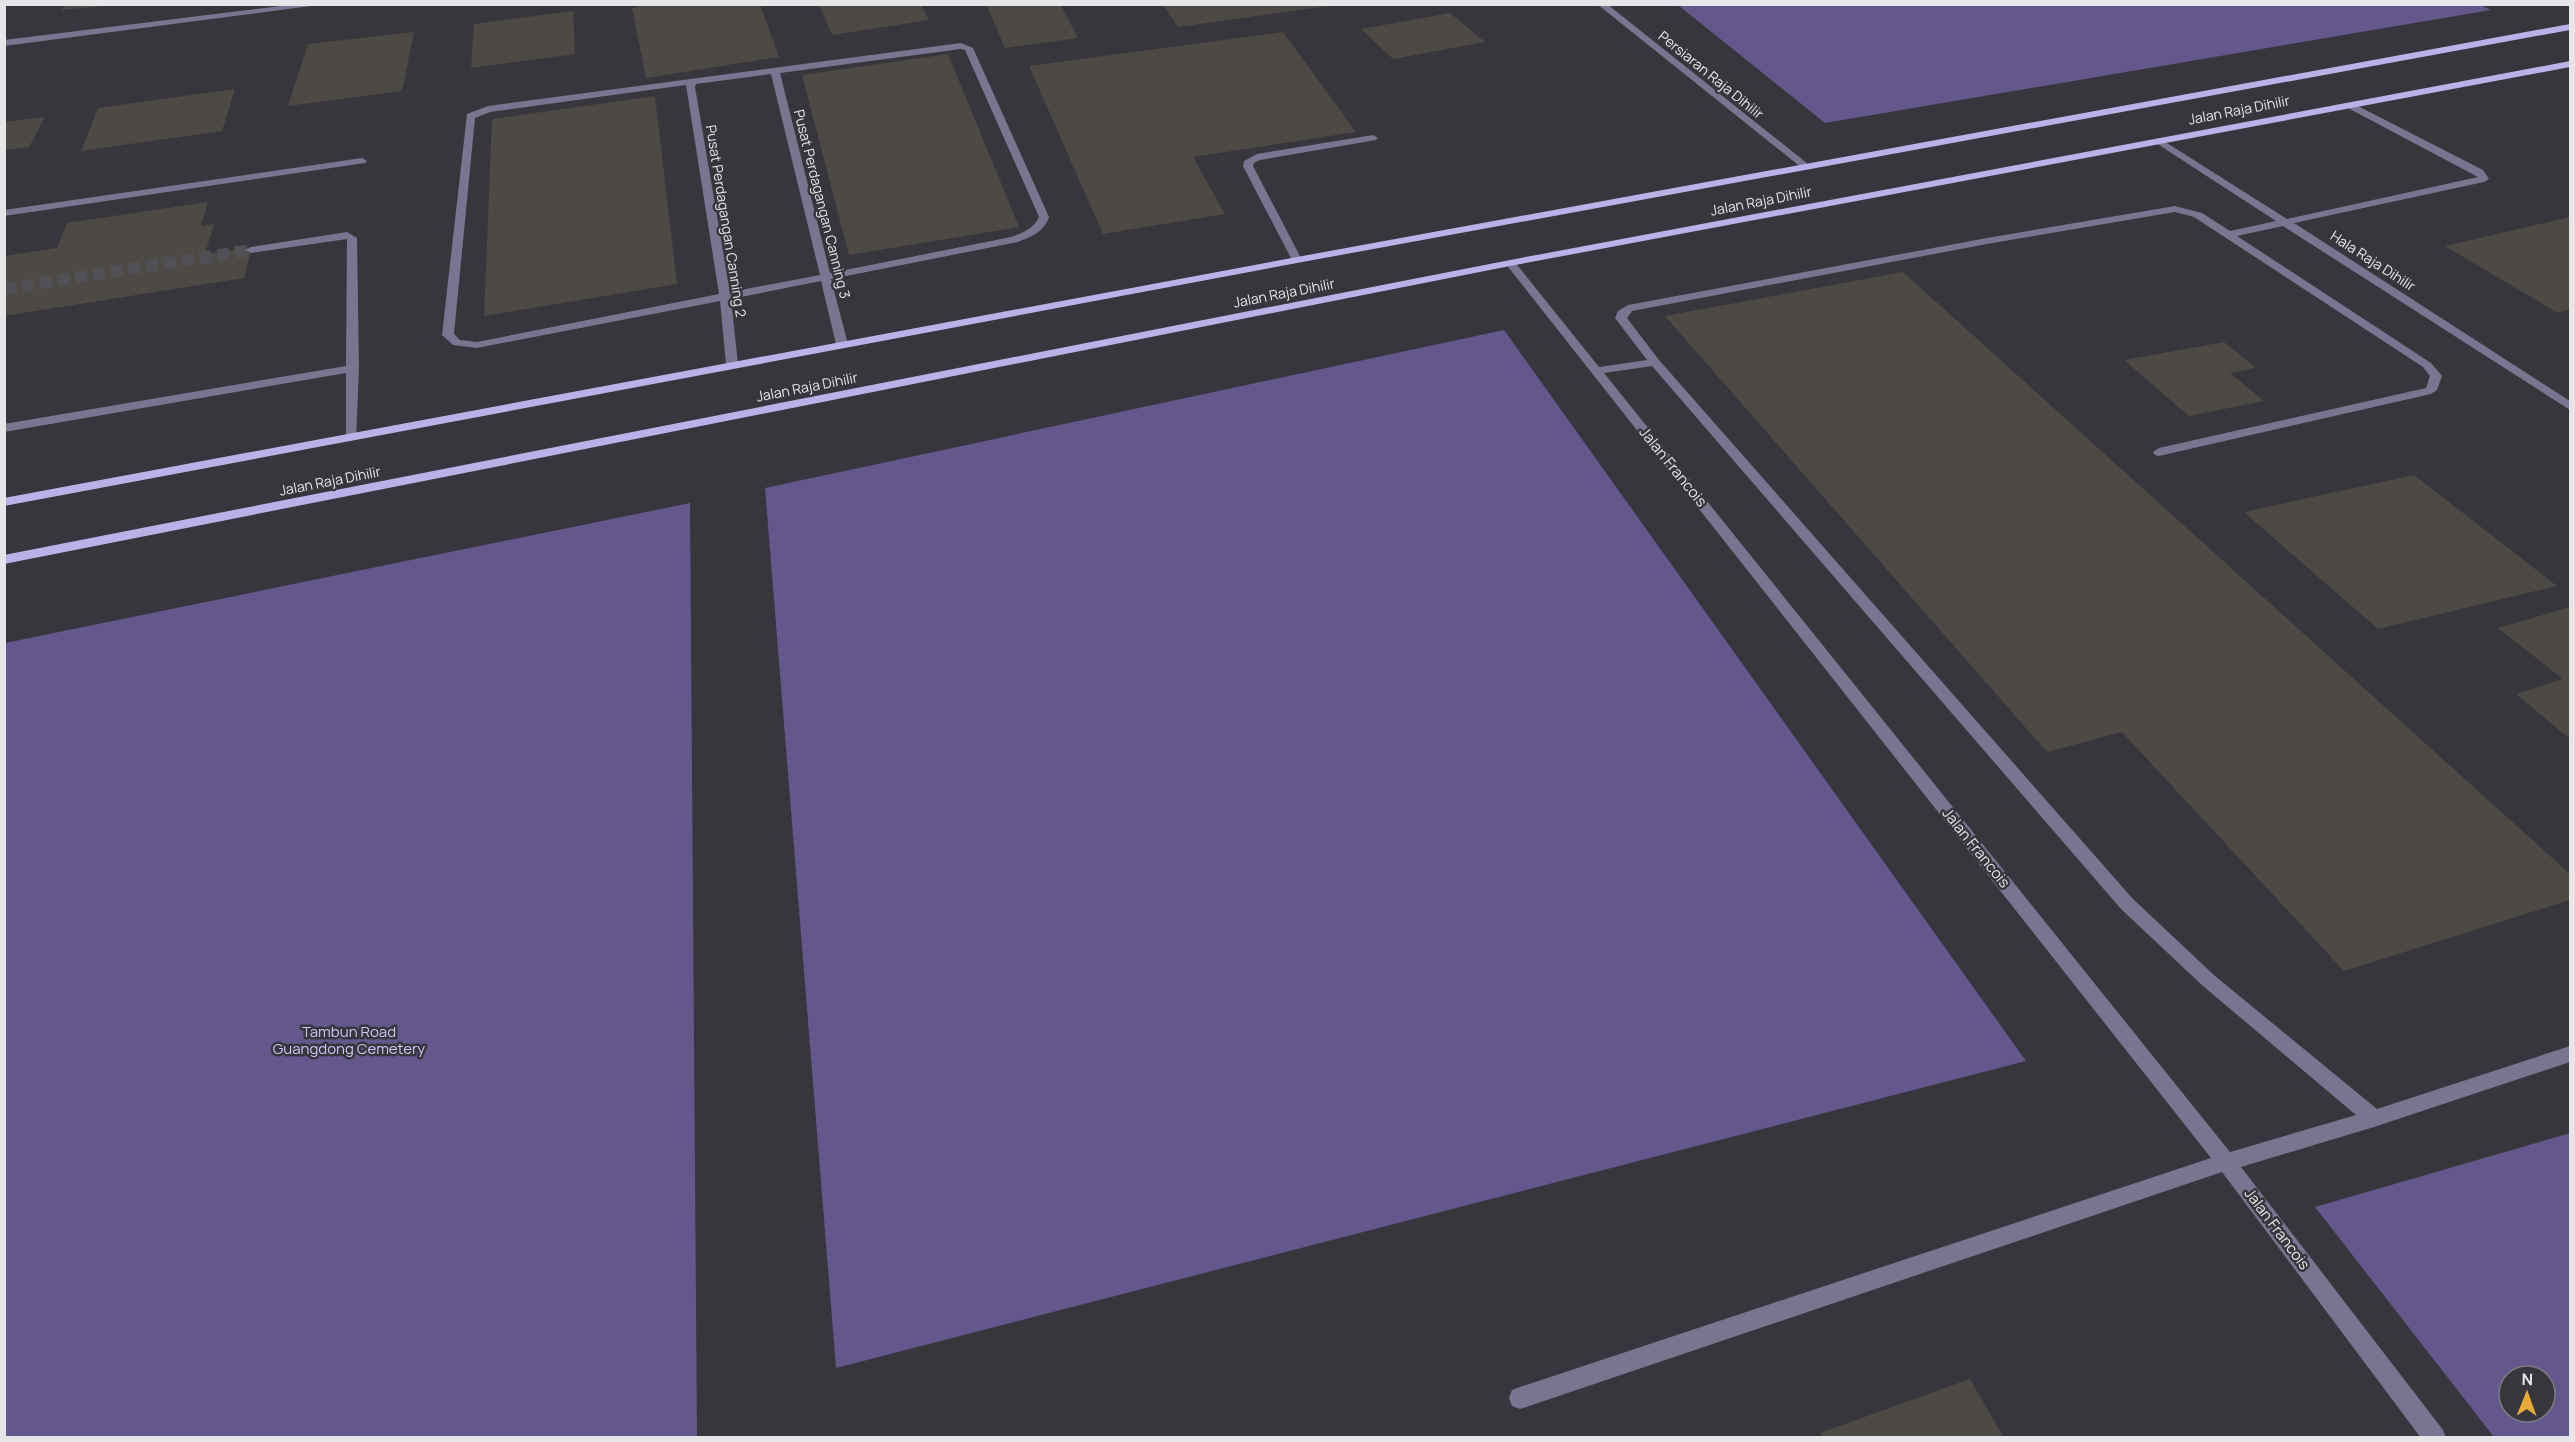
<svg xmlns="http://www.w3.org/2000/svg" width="2575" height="1442" font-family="Manrope,sans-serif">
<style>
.green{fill:#63578c;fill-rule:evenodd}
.building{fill:#4d4944}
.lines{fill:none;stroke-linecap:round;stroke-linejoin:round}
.minor-tunnel{stroke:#515056;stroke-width:12;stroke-dasharray:12 6;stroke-linecap:butt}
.minor{fill:#79748f;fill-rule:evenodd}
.major{fill:#bbb0e7;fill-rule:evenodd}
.labels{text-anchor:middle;stroke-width:5;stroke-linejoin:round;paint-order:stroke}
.far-street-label{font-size:14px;fill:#e6e6e9;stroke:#37363c}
.street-label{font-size:15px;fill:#e6e6e9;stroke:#37363c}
.park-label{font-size:15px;fill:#cec5f9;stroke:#37363c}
</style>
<rect width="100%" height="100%" fill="#37363c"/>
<!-- green -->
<path class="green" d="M2480 5 2491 10 1825 123 1678 5Z
M1504 330 2026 1061 836 1368 765 488Z
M690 503 697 1437H5V643Z
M2570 1133V1437H2494L2315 1207ZM2509 1376H2545V1412H2509Z"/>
<!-- building -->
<path class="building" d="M65 4H102V6L62 10Z
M654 4H760L779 57 646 78 632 8Z
M819 4H920L929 20 832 35Z
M986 4H1060L1078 38 1005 48Z
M1163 4H1328V6L1178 27Z
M573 11 575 54 471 68 474 24Z
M1450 13 1485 42 1393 59 1361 29Z
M414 32 402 91 288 106 308 44Z
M1283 32 1356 132 1193 157 1225 214 1103 234 1029 66Z
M948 54 1019 227 849 255 802 75Z
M235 89 222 131 81 151 98 108Z
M655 96 677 284 484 316 492 119Z
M45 117 29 147 4 150V122Z
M208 202 201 226 214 224 205 254 252 247 244 278 4 316V256L57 248 67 223Z
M2570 217V309L2558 313 2445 246Z
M1903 272 2570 874V900L2344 971 2122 732 2047 752 1665 316Z
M2224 342 2256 368 2230 373 2264 401 2189 416 2124 360Z
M2414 475 2557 586 2378 629 2244 512Z
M2570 607V739L2516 694 2563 679 2498 628Z
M1970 1379 2004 1438H1822L1820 1433Z"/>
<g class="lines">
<!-- minor-tunnel -->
<path class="minor-tunnel" d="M4 289 251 250"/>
<!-- minor -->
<path class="minor" d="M297 4H326L4 46V40Z
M1597 4H1607L1808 164V168H1802Z
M961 43 973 48 1049 217C1044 232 1031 237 1018 242L831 279 848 344 846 346 842 347 836 344 821 281 731 299 738 364 732 368 726 364 720 301 477 348 453 345 442 335 467 114 488 106ZM961 49 965 50 1039 217C1034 229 1022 233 1011 237L830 273 780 73ZM771 74 820 275 730 292 695 87 696 84ZM686 85 719 294 477 342 460 340 454 334 475 118 490 112Z
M2346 103H2352L2483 170 2489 179 2484 182 2294 223 2570 401V410L2283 226 2237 236 2431 363 2442 376 2437 390 2431 394 2159 456 2155 455 2153 452 2159 448 2426 388 2430 376 2423 367 2194 217 2175 212 1987 244 1632 311 1627 318 1659 360 2133 899 2215 976 2377 1109 2570 1046V1062L2374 1127 2241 1167 2443 1430 2446 1438H2421L2222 1172 1520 1409 1512 1406 1509 1398 1512 1390 1520 1387 2211 1158 1505 263 1506 261H1514L1599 367 1647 360 1615 318 1618 311 1628 305 1987 238 2175 206 2202 213 2230 231 2276 221 2156 143V139L2159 138 2287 219 2478 177 2346 107ZM1652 366 2121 909 2203 986 2356 1115 2230 1152 1604 373Z
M1373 135 1378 138 1376 140 1260 160 1254 163 1253 166 1302 260 1301 262H1293L1243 166 1244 161 1257 154Z
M362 158 367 161 365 163 4 216V210Z
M347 232 357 238 359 368 356 439 352 440 346 436V373L4 432V424L346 366 347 239 251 253 246 250 251 247Z"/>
<!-- major -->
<path class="major" d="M2570 24V30L1297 263 4 506V498L1297 257Z
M2570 61V67L1510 266 4 564V555L1510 260Z"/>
</g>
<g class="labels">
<!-- far-street labels -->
<g class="far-street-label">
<text transform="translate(1711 75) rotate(39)" y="5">Persiaran Raja Dihilir</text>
<text transform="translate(2239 110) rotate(-11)" y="5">Jalan Raja Dihilir</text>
<text transform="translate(1761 201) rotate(-11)" y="5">Jalan Raja Dihilir</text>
<text transform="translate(822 204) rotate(76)" y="5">Pusat Perdagangan Canning 3</text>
<text transform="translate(726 221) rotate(81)" y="5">Pusat Perdagangan Canning 2</text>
<text transform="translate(2373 261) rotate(33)" y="5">Hala Raja Dihilir</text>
<text transform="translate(1284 293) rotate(-11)" y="5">Jalan Raja Dihilir</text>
<text transform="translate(807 387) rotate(-11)" y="5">Jalan Raja Dihilir</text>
<text transform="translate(330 481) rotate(-11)" y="5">Jalan Raja Dihilir</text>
</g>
<!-- street labels -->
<g class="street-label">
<text transform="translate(1673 467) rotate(51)" y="5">Jalan Francois</text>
<text transform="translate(1976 848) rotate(51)" y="5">Jalan Francois</text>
<text transform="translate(2277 1229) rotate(53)" y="5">Jalan Francois</text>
</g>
<!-- park labels -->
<g class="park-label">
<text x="349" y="1037">Tambun Road<tspan x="349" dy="17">Guangdong Cemetery</tspan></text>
</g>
</g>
<!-- border -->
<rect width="2575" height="1442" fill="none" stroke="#e6e6e9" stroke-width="12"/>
<!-- north arrow -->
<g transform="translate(2527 1394) rotate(1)"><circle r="28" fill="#37363c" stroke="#7d7c81" stroke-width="1.5"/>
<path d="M0-4.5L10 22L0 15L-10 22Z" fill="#e7ac37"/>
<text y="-9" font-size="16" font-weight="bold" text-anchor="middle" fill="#e6e6e9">N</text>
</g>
</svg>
